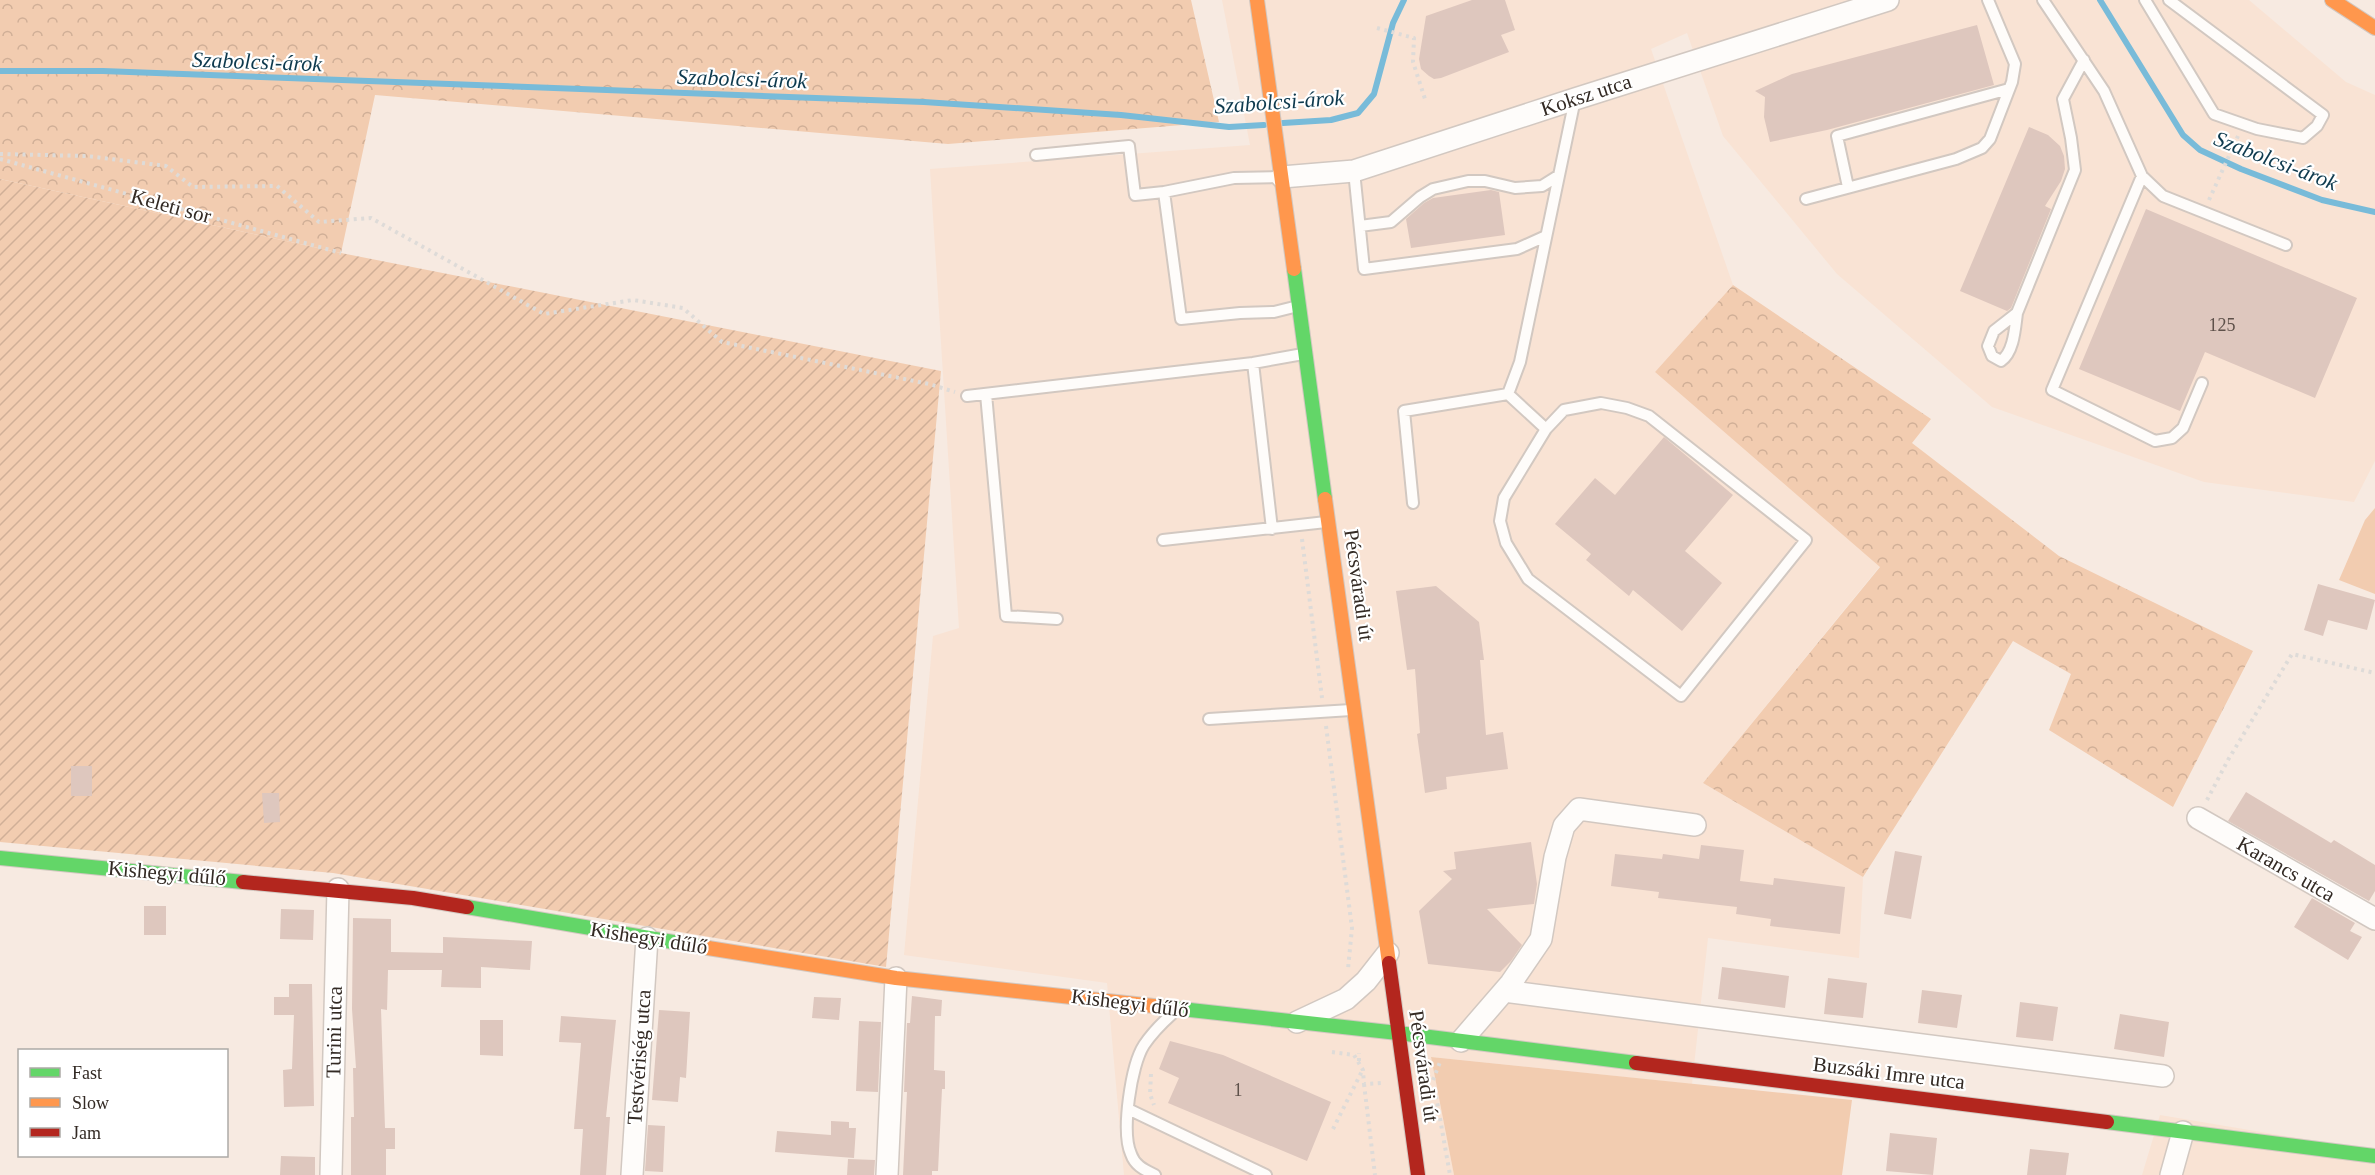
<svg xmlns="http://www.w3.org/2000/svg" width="2375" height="1175" font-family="'Times New Roman',serif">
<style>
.built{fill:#f9e3d4}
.green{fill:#f2ccb0}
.forest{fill:url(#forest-crowns)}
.garden{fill:url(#garden-furrows)}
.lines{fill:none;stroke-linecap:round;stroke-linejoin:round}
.stream{stroke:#78bbd9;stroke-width:6}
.building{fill:#dec7be}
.lane-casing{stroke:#d2c8c1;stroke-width:14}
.street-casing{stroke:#d2c8c1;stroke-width:24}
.fast-casing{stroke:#d2c8c1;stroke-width:16}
.slow-casing{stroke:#d2c8c1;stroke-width:16}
.jam-casing{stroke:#d2c8c1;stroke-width:16}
.path{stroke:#dedbd8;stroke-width:4;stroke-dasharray:3 4.5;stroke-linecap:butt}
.lane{stroke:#fefcfa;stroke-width:10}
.street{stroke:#fefcfa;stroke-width:21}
.fast{stroke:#63d668;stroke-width:14}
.slow{stroke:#ff974d;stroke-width:14}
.jam{stroke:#b3261e;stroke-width:14}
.labels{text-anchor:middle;stroke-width:4.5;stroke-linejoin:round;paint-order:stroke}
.number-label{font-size:18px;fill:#5e514a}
.street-label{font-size:21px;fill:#332a24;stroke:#fff}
.water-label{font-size:22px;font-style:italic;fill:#0e3a4e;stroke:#fff}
</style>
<defs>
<pattern id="forest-crowns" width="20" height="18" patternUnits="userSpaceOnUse" patternTransform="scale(1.5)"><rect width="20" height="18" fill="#f2ccb0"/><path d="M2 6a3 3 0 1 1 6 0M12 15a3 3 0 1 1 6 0" fill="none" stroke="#d0af97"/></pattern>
<pattern id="garden-furrows" width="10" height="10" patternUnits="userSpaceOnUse" patternTransform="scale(1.5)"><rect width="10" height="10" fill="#f2ccb0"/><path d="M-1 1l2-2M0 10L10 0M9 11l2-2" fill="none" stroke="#d0af97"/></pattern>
</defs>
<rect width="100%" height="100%" fill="#f7eae1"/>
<!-- built -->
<path class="built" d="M1222 0H2249L2346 82 2375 95V461L2354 502 2204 482 1992 407 1837 274 1723 136 1687 33 1651 49 1733 285 1655 372 1880 566 1703 783 1863 877 1859 958 1708 938 1692 1084 1431 1057 1454 1175H1124L1107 983 904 955 933 636 959 628 930 169 1250 145Z
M2160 1115 2375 1151V1175H2142Z"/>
<!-- green -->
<path class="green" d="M2375 508V594L2339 580 2365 520Z
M1431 1057 1852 1100 1842 1175H1454Z"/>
<!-- forest -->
<path class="forest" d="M0 0H1191L1219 122 948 144 375 95 341 253 0 179Z
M1733 285 1931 419 1912 443 2059 556 2253 651 2173 807 2049 730 2071 674 2013 641 1863 877 1703 783 1880 567 1655 372Z"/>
<!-- garden -->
<path class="garden" d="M0 179 341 253 941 371 886 967 333 873 0 842Z"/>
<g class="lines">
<!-- stream -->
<path class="stream" d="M2100 0 2183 135 2200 150 2241 169 2322 200 2375 212
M0 71H103L924 102 1121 115 1229 127 1264 125
M1283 123 1331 120 1358 113 1374 94 1393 23 1404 0"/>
</g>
<!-- building -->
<path class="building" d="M1472 0H1505L1515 30 1501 35 1509 52 1441 78 1434 79 1429 76 1421 69 1419 59 1426 16Z
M1977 25 1994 85 1827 130 1770 142 1764 117 1765 97 1755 91 1792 74Z
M2029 127 2048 135 2060 146 2064 156 2065 169 2061 181 2045 206 2051 209 2011 308 2007 311 1960 291Z
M1491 190 1499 192 1505 235 1411 248 1406 219 1424 203 1433 198Z
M2146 209 2357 298 2315 398 2205 352 2180 411 2079 369Z
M1664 437 1733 495 1685 551 1722 583 1682 631 1633 590 1629 596 1586 560 1591 554 1555 524 1595 478 1615 495Z
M2318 584 2375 600 2367 630 2328 620 2323 636 2304 630Z
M1436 586 1479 622 1484 660H1480L1486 735 1503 732 1508 769 1446 777 1447 789 1425 793 1417 734 1420 733 1415 669 1407 670 1396 591Z
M71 766H92V796H71Z
M2246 792 2331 843 2334 840 2375 865V891L2369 901 2228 821Z
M262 793H279L280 822 264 823Z
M1531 842 1537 884 1534 904 1487 909 1522 945 1511 961 1500 972 1428 964 1419 911 1452 879 1443 871 1456 869 1454 852Z
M1701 845 1744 850 1740 881 1773 885 1774 878 1845 887 1840 934 1770 926 1771 919 1736 914 1737 907 1658 898 1659 892 1611 886 1615 854 1662 859 1663 854 1699 859Z
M1895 851 1922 856 1911 919 1884 914Z
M2312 898 2355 923 2350 931 2362 937 2348 960 2294 927Z
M144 906H166V935H144Z
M281 909 314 910 313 940 280 939Z
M353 918 391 919V952L443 953V937L532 941 530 970 481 967V988L441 987 442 970H388L387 1010 381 1009 385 1128H395V1149H386V1175H351V1117H354L353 1068H356L352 1009Z
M1722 967 1789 976 1785 1008 1718 999Z
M1828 978 1867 983 1863 1018 1824 1014Z
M289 984H312L314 1106 284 1107 283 1070 292 1069 294 1015H274V997H289Z
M1922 990 1962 995 1957 1028 1918 1023Z
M912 996 942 1000 941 1016H935L934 1070 945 1071V1089H942L938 1171H932V1175H903L907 1092H904L907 1023H910Z
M814 997 841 998 839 1020 812 1018Z
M2020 1002 2058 1007 2053 1041 2016 1037Z
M659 1010 690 1012 686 1078 680 1077 678 1102 652 1100Z
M2120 1014 2169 1022 2164 1057 2114 1049Z
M561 1016 616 1020 606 1117H610L606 1175H580L583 1129H574L581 1043 559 1042Z
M480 1020H503V1056L480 1055Z
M859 1021 881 1022 878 1092 856 1091Z
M1170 1041 1223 1055 1331 1102 1307 1161 1168 1103 1179 1078 1159 1069Z
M831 1121 849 1122V1128H856L854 1158 775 1152 777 1131 831 1135Z
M648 1125 665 1126 663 1172 645 1171Z
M1890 1133 1937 1138 1933 1175 1886 1171Z
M2030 1149 2069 1153 2066 1175H2027Z
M281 1156 315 1157V1175H280Z
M848 1159 875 1160 874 1175H847Z"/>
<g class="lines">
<defs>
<path id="lane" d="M2043 0 2104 91 2142 176 2163 196 2286 245
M2145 0 2214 114 2257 129 2303 138 2317 126 2323 115 2169 0
M1036 155 1129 146 1135 195 1164 192
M1354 171 1364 269 1517 249 1546 236
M2142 176 2052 390 2155 441 2172 438 2183 428 2202 383
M1279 177 1234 178 1164 192 1181 319 1240 313 1274 312 1294 307
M1848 187 1837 136 2009 89
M1806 199 1956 159 1982 148 1990 139 2012 82 2015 64 1988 0
M1360 226 1391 222 1420 197 1433 189 1468 181H1485L1515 188 1542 186 1558 176
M2017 313 1994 331 1988 346 1992 356 2001 361C2014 352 2015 328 2017 313L2075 170 2071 138 2063 99 2084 60
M1253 363 1272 529
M986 394 1006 616 1057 619
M1508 394 1546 429 1504 498 1500 521 1506 543 1528 579 1681 696 1806 540 1649 416 1627 408 1601 403 1564 410 1546 429
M967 396 1253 363 1303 354
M1413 503 1404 411 1508 394 1520 362 1575 99
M1163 540 1326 522
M1209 719 1351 710
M1128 1109 1266 1175
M1155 1175C1145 1170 1135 1166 1131 1154 1121 1132 1131 1065 1144 1045 1152 1033 1162 1023 1172 1014"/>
<path id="street" d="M1282 177 1354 171 1575 99 1888 0
M2198 818 2375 919
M1504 991 2163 1076
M1297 1022 1346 999 1366 981 1388 953
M1461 1041 1511 983 1541 939 1555 857 1564 826 1579 809 1695 825
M331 1175 338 889
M632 1175 647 938
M887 1175 896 978
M2171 1175 2183 1132"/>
<path id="fast" d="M1294 269 1325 499
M0 858 243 882
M467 907 708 948
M1163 1007 1398 1033 1636 1063
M2107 1122 2375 1156"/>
<path id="slow" d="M1257 0 1294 269
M2332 0 2375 28
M1325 499 1389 963
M708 948 896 978 1163 1007"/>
<path id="jam" d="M243 882 413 898 467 907
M1389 963 1418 1175
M1636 1063 2107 1122"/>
</defs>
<!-- lane casing -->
<use href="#lane" class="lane-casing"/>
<!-- street casing -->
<use href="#street" class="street-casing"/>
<!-- fast casing -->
<use href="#fast" class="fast-casing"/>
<!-- slow casing -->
<use href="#slow" class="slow-casing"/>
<!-- jam casing -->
<use href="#jam" class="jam-casing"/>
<!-- path -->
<path class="path" d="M1377 28 1414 38 1413 62 1425 99
M0 154 87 156 166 166 193 187 277 186 319 222 371 218 544 314 633 300 683 308 722 342 929 384 955 392
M0 159 341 253
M2209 200 2238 136
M1302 539 1322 698
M1326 726 1352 928 1348 969
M2207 800 2228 760 2292 654 2375 673
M1332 1052 1354 1055 1363 1070 1364 1084 1382 1083
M1359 1061V1053
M1151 1074 1150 1094 1154 1105
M1433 1080 1440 1062
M1364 1084 1375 1175
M1436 1096 1450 1175
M1333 1129 1362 1071"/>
<!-- lane -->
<use href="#lane" class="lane"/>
<!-- street -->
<use href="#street" class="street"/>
<!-- fast -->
<use href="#fast" class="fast"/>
<!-- slow -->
<use href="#slow" class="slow"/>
<!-- jam -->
<use href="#jam" class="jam"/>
</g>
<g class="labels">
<!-- number labels -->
<g class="number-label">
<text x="2222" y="331">125</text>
<text x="1238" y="1096">1</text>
</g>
<!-- street labels -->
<g class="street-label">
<text transform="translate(1586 95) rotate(-18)" y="7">Koksz utca</text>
<text transform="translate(171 206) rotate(15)" y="7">Keleti sor</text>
<text transform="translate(1359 585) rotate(82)" y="7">Pécsváradi út</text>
<text transform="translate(2286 869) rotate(30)" y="7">Karancs utca</text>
<text transform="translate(167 873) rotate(5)" y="7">Kishegyi dűlő</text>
<text transform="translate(649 938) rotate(9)" y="7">Kishegyi dűlő</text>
<text transform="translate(1130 1003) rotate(7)" y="7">Kishegyi dűlő</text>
<text transform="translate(334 1032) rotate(-89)" y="7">Turini utca</text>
<text transform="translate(639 1057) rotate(-86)" y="7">Testvériség utca</text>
<text transform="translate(1424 1066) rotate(82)" y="7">Pécsváradi út</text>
<text transform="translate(1889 1073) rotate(7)" y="7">Buzsáki Imre utca</text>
</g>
<!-- water labels -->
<g class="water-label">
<text transform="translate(257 61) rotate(2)" y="8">Szabolcsi-árok</text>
<text transform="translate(742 78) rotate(2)" y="8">Szabolcsi-árok</text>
<text transform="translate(1279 101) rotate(-4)" y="8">Szabolcsi-árok</text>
<text transform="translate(2276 160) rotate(21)" y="8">Szabolcsi-árok</text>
</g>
</g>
<!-- legend -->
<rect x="18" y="1049" width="210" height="108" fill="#ffffff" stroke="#adaaa7" stroke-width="1.5"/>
<rect x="30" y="1068" width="30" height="9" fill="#63d668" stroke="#adaaa7" stroke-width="1.5"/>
<text x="72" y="1079" font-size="18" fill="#332a24">Fast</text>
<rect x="30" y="1098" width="30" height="9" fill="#ff974d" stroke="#adaaa7" stroke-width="1.5"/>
<text x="72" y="1109" font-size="18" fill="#332a24">Slow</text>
<rect x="30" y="1128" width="30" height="9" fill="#b3261e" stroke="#adaaa7" stroke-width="1.5"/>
<text x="72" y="1139" font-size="18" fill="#332a24">Jam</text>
</svg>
